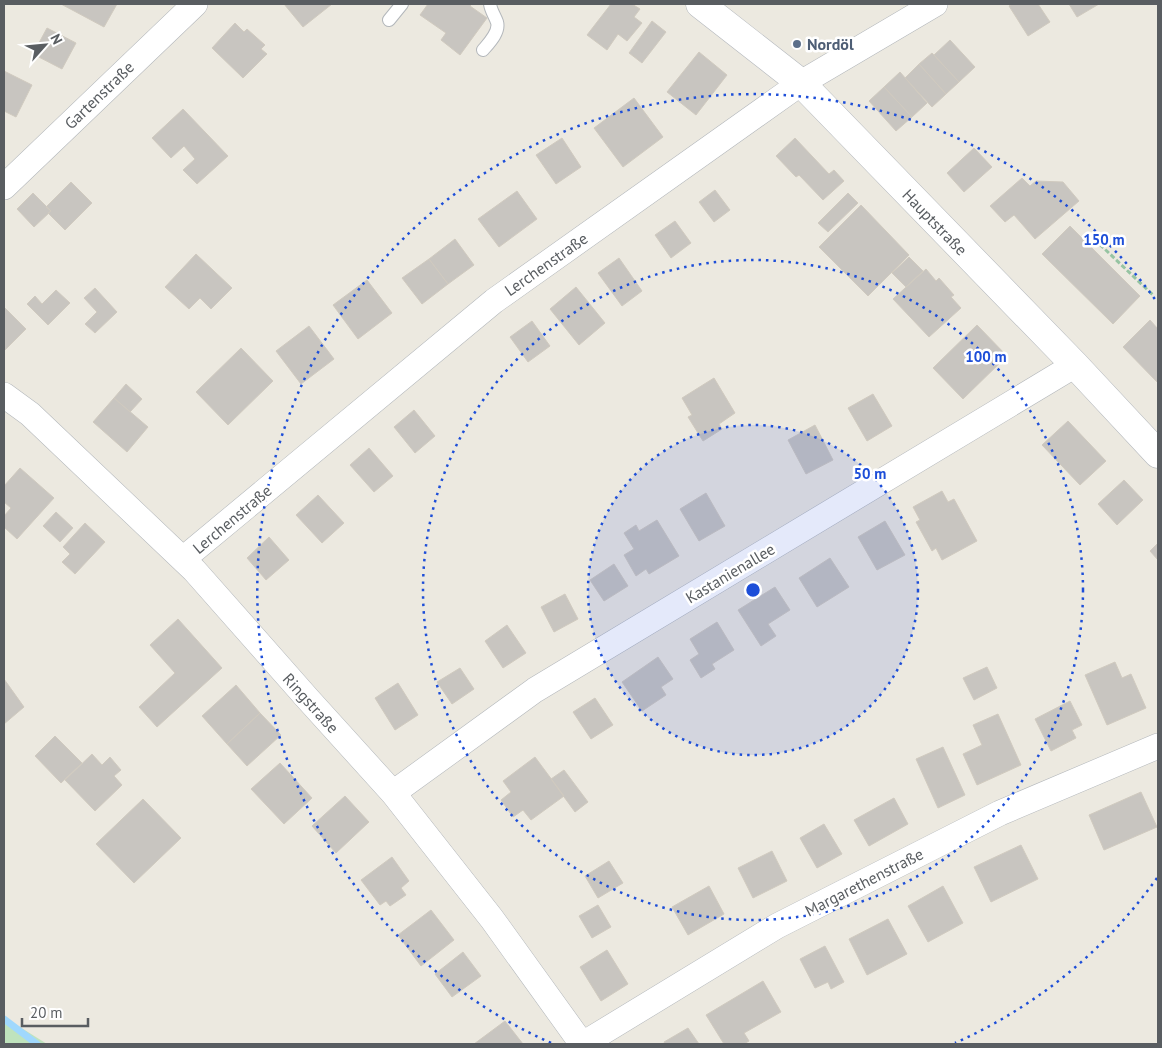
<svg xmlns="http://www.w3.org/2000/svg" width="1162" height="1048" font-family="'PT Sans',sans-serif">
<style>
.green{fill:#bfe3bd}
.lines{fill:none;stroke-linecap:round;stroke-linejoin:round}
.stream{stroke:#a0d8fd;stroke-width:7}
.building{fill:#c8c5c0;stroke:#d0cabf}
.service-casing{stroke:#b3b7bb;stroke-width:14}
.minor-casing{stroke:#b3b7bb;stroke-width:26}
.secondary-casing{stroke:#b4b8bd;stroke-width:29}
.path{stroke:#96c4a2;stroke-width:3;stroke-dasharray:5 2.5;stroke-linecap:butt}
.service{stroke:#fff;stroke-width:12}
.minor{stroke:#fff;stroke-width:25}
.secondary{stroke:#fff;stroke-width:28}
.ring{fill:none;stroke:#1d4ed8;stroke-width:2.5;stroke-dasharray:2.5 5}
.service-dot{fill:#5c6f8a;stroke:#fff;stroke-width:2}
.labels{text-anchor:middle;stroke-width:5;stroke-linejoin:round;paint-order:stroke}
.service-label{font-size:16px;font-weight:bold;fill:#4e5e75;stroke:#fff;text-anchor:start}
.street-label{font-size:16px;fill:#595d61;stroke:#fff}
.centre{fill:#1d4ed8;stroke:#fff;stroke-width:2.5}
.ring-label{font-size:15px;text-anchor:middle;font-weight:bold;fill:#1d4ed8;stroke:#fff;stroke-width:5;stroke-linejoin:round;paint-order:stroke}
</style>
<rect width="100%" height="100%" fill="#ece9e0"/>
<!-- green -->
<path class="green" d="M4 1017 47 1044H4Z"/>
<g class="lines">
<!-- stream -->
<path class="stream" d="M4 1019 37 1044"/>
</g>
<!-- building -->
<path class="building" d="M61 4H117L104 27Z
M284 4H332L303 27Z
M428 4H472L470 6 487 18 460 55 441 40 446 33 420 15Z
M611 4H632L640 9 634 17 642 23 627 41 618 34 607 50 587 35Z
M1012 4H1038L1050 22 1028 36 1009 6Z
M1069 4H1099L1077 17Z
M652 21 666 32 642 63 629 53Z
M235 23 244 32 247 29 265 45 261 49 267 54 243 78 212 48Z
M47 28 76 43 62 69 33 54Z
M950 40 975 67 959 82 934 55Z
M699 52 727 75 696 115 667 92Z
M932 53 959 82 946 94 919 64Z
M919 64 946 94 932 107 905 78Z
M4 71 32 85 16 117 4 111Z
M900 72 927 103 912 117 884 87Z
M884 87 912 117 896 131 869 101Z
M634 98 663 137 623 167 594 128Z
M183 109 228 156 197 184 183 170 195 159 184 146 171 158 152 138Z
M562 138 581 167 556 184 536 155Z
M795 138 829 174 834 170 844 181 823 200 799 175 796 177 776 156Z
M974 148 992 167 964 192 947 173Z
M1022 178 1030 186 1036 181 1063 182 1079 201 1035 239 1014 215 1005 222 990 206Z
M71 182 92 203 65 230 48 213 51 211 46 207Z
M715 190 730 210 714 222 699 202Z
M517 191 537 219 499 247 478 219Z
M33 193 51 211 34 227 17 209Z
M848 193 858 203 828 232 818 223Z
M861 205 909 255 868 296 819 247Z
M675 221 691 243 671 258 655 235Z
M1070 226 1140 296 1113 324 1042 254Z
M455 239 474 265 448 284 429 259Z
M196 254 232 288 211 309 200 298 189 309 165 287Z
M909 257 923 271 906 287 892 273Z
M619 258 642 291 622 306 598 273Z
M429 259 448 284 422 304 402 278Z
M926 269 936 281 939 278 954 295 951 297 961 308 929 337 893 299Z
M367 280 392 313 358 339 333 305Z
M576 287 605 323 579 345 550 309Z
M95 288 117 312 95 333 85 324 97 312 84 298Z
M56 290 70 303 48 325 27 304 35 296 42 304Z
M4 307 26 329 4 351Z
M1150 320 1158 329V383L1123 347Z
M532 321 550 346 528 362 510 337Z
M977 325 1007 356 963 399 933 368Z
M309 326 334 359 301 384 276 351Z
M241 348 273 381 228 425 196 392Z
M714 378 735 413 719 424 722 429 703 441 688 417 692 415 682 398Z
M126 384 142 399 130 412 114 398Z
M873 394 892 426 867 441 848 408Z
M114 398 148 427 127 452 93 422Z
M414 410 435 436 415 453 394 427Z
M1068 421 1106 461 1080 485 1042 445Z
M815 425 833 460 806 474 788 440Z
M369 448 393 476 374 492 350 465Z
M20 468 54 498 17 539 4 527V516L11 508 4 502V486Z
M1124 480 1143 500 1117 525 1098 504Z
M942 491 948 502 954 499 977 541 942 560 936 548 932 551 916 522 920 520 913 507Z
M706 493 725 526 699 541 680 509Z
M318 495 344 523 322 543 296 515Z
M56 512 73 528 60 542 43 526Z
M657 520 679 556 649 574 646 569 636 576 624 555 634 549 624 533 636 525 639 531Z
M885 521 905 555 877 570 858 537Z
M85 523 105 542 75 574 62 562 70 554 63 547Z
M269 537 289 560 266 580 247 558Z
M1158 543V560L1150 551Z
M830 558 849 587 817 607 799 578Z
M614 564 628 586 604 601 590 580Z
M775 587 790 610 768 624 776 636 761 646 738 610Z
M565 594 578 619 554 632 541 607Z
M178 619 222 668 157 727 139 707 175 673 150 645Z
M717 622 734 650 712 664 715 669 701 678 690 660 699 654 690 639Z
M507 625 526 653 503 668 485 641Z
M658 657 673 679 661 687 666 695 642 711 622 682Z
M1115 662 1122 678 1131 674 1146 708 1107 725 1085 675Z
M987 667 997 688 974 700 963 678Z
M460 668 474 689 452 704 437 682Z
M4 679 24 707 4 724Z
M398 683 418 715 395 730 375 698Z
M236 685 260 713 227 744 202 716Z
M595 698 613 725 591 739 573 712Z
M1070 701 1082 725 1072 730 1076 738 1051 751 1035 719Z
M260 713 281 735 247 766 227 744Z
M998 714 1021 765 977 785 963 754 982 745 973 725Z
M55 736 82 763 61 783 35 756Z
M943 747 965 795 938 808 916 759Z
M92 754 102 765 110 757 121 770 114 776 122 785 95 811 65 780Z
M535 757 564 796 531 820 523 810 513 817 501 800 511 792 503 781Z
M280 763 312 798 284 824 251 789Z
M564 770 588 802 575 812 551 779Z
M1141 792 1157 827 1104 850 1089 815Z
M345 796 369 822 336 853 312 826Z
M894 798 908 824 869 846 854 820Z
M143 799 181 838 134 883 96 844Z
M824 824 842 854 817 868 800 838Z
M1021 845 1038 879 991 902 974 867Z
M772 851 787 881 753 898 738 868Z
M392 857 409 881 401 888 406 895 390 906 386 901 380 905 361 880Z
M609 861 623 883 598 898 585 876Z
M709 886 724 914 688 935 672 907Z
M943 886 963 923 928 942 908 906Z
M598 905 611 927 592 938 579 916Z
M431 910 454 940 421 966 398 935Z
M888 919 907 954 867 975 849 939Z
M825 946 844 982 831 989 828 982 815 988 800 959Z
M607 950 628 984 601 1001 580 967Z
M463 952 481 976 452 997 435 974Z
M763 981 781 1012 744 1033 749 1041 744 1044H724L706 1015Z
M505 1021 523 1044H474Z
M688 1028 699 1044H665L664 1042Z"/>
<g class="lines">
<defs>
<path id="service" d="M389 20 402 4
M483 50C489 43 500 32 497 22 495 16 491 11 490 4"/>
<path id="minor" d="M4 187 195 4
M4 395 30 414 194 570 307 698 393 793 492 919 582 1044
M183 559 494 301 801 83 935 4
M393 793 535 690 1075 365
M583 1044 777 926 1000 813 1158 746"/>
<path id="secondary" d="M700 4 801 83 1075 365 1158 454"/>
</defs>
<!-- service casing -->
<use href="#service" class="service-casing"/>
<!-- minor casing -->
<use href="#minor" class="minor-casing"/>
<!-- secondary casing -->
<use href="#secondary" class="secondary-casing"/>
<!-- path -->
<path class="path" d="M1089 234 1154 296"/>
<!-- service -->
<use href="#service" class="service"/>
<!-- minor -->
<use href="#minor" class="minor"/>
<!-- secondary -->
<use href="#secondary" class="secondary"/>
</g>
<!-- distance rings -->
<circle cx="753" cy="590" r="165" fill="#1d4ed8" fill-opacity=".12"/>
<g class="ring">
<circle cx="753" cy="590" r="165"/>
<circle cx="753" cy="590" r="330"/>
<path d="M1157 878A496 496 0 0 1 955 1043M551 1043A496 496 0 1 1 1157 302"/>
</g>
<!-- markers -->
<circle class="service-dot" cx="797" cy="44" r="5"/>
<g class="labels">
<!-- service labels -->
<g class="service-label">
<text x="807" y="50">Nordöl</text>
</g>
<!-- street labels -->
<g class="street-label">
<text transform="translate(99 95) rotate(-44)" y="6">Gartenstraße</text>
<text transform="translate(935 222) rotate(46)" y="6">Hauptstraße</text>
<text transform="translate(546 264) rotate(-35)" y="6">Lerchenstraße</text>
<text transform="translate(232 519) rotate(-40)" y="6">Lerchenstraße</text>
<text transform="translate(730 573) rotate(-31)" y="6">Kastanienallee</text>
<text transform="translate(311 703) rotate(48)" y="6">Ringstraße</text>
<text transform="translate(864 882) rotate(-27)" y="6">Margarethenstraße</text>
</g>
</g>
<circle cx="753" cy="590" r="8" class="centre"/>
<g class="ring-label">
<text x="1104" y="245">150 m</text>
<text x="986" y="362">100 m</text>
<text x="870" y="479">50 m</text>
</g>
<!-- border -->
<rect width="1162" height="1048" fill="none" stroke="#595d61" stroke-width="10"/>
<!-- north arrow -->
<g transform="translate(45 45) rotate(63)" stroke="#ffffff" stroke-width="4" paint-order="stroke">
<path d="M0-4L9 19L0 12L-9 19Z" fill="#595d61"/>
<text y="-8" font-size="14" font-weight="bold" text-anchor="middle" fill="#595d61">N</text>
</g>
<!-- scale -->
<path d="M22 1018v8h66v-8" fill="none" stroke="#595d61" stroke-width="2.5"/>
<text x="30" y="1018" font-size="15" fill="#595d61" stroke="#ffffff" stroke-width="4" paint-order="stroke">20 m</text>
</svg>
